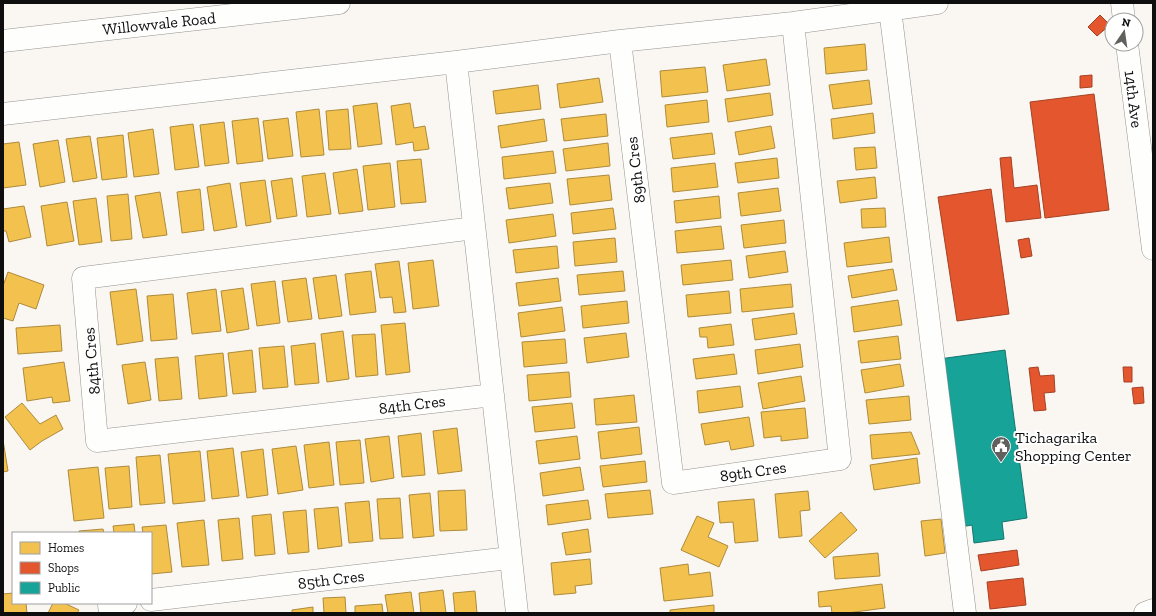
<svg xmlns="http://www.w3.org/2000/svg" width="1156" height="616" font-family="'Zilla Slab',serif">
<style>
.homes{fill:#f2c14e;stroke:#ae8b3b}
.shops{fill:#e4572e;stroke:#a44124}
.public{fill:#17a398;stroke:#14766f}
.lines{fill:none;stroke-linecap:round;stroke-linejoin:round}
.minor-casing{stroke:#949391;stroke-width:23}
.minor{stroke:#fefefd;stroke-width:22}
.labels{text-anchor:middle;stroke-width:4;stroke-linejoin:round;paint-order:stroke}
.street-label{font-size:16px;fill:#0e0e0e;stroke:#fff}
.poi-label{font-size:16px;fill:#0e0e0e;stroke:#fff;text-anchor:start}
</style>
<rect width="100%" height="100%" fill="#faf7f2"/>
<!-- homes -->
<path class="homes" d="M865 44 867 70 826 74 824 48Z
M766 59 770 85 727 91 723 65Z
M705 67 708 92 662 97 660 71Z
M599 78 603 102 560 108 557 84Z
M869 80 872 104 833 109 829 85Z
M538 85 541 109 496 114 493 91Z
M770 93 773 115 728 122 725 99Z
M707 100 709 122 667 127 665 105Z
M377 103 382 144 358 147 353 106Z
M410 103 414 128 425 126 429 149 414 151 413 142 396 145 391 106Z
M319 109 324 155 301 157 296 112Z
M348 109 351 149 329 150 326 111Z
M873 113 875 133 833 139 831 119Z
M606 114 608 136 564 141 561 119Z
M258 118 263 161 237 164 232 121Z
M288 118 293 156 268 159 263 121Z
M544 119 547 141 501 148 498 126Z
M224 122 229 163 205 166 200 125Z
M193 124 199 167 175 170 170 127Z
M771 126 775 148 739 155 735 132Z
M153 129 159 174 134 177 128 133Z
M712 133 715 154 673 159 670 138Z
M123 135 127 177 102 180 97 138Z
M90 136 97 178 73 182 66 139Z
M58 140 65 182 40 187 33 144Z
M19 142 26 185 3 188V144Z
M608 143 610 166 566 171 563 149Z
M875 147 877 168 856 170 854 148Z
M553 151 556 173 504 179 502 157Z
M777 158 779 178 738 183 735 163Z
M421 159 426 202 401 204 397 161Z
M390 163 395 207 368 210 363 166Z
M715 163 718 187 673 192 671 168Z
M357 169 363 211 339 214 333 173Z
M325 173 331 214 307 217 302 176Z
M609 175 612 200 570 205 567 179Z
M875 177 877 198 840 203 837 181Z
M292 178 297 216 277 219 271 181Z
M265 180 271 222 246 226 240 183Z
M230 183 237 227 214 231 207 187Z
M550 183 553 203 509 209 506 188Z
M778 188 781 211 741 216 738 193Z
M200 189 204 230 182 233 177 192Z
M160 192 167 235 143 238 135 196Z
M128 194 132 239 111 241 107 196Z
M719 196 721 218 676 223 674 201Z
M96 198 102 242 79 245 73 201Z
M67 202 74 241 47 246 41 206Z
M24 206 31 237 9 242 6 231H3V209Z
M613 208 616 229 573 234 571 213Z
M885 208 886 227 862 228 861 209Z
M553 214 556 236 509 243 506 220Z
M784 220 786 243 744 248 741 225Z
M721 226 724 249 677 253 675 231Z
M889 237 892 262 847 267 844 243Z
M615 238 617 262 575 266 573 242Z
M557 246 559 268 516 273 513 250Z
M785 251 788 272 749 278 746 256Z
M433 260 439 306 413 309 408 263Z
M731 260 733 280 683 285 681 265Z
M399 261 406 312 394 313 392 297 380 298 375 264Z
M893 269 897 290 852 298 848 276Z
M371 271 376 312 350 315 345 274Z
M623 271 625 291 579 295 577 275Z
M8 272 44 285 36 309 19 303 13 321 3 318V286Z
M336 275 342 316 319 319 313 278Z
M306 278 312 319 288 322 282 281Z
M558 278 561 301 519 306 516 283Z
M275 281 280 323 257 326 251 284Z
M791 284 793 307 742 312 740 289Z
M243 288 249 329 227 333 221 291Z
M136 289 143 341 117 345 110 292Z
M216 289 221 331 192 334 187 293Z
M729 291 731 313 688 317 686 295Z
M173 294 177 339 151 341 147 296Z
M898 300 902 325 854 332 851 307Z
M627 301 629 323 583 328 581 306Z
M562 307 565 331 521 337 518 313Z
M794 313 797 334 755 340 752 319Z
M405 323 410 372 386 375 381 325Z
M731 324 734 345 708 348 707 337H700L699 328Z
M60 325 62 351 18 354 16 328Z
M343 331 349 379 327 382 321 334Z
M626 333 629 357 587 363 584 338Z
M375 334 378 375 356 377 352 335Z
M898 336 901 359 861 363 858 341Z
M565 339 567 363 524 367 522 342Z
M315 343 319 383 295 385 291 346Z
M800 344 803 367 758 374 755 350Z
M284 346 288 387 263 389 259 348Z
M252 350 256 392 233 394 228 353Z
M223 353 227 396 199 399 195 356Z
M734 354 737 374 696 379 693 359Z
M178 357 182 399 159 401 155 359Z
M64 362 70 401 53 403 52 397 27 401 23 368Z
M145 362 151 400 128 404 122 365Z
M900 364 904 386 865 393 861 370Z
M569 372 571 397 529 401 527 375Z
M801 376 805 401 763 409 758 383Z
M740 386 743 407 699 413 697 391Z
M634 395 637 422 596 425 594 399Z
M909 396 911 420 869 424 866 400Z
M22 403 40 424 56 415 63 429 42 441 30 450 5 417Z
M572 403 575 428 535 432 532 407Z
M805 408 808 438 781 441V436L764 438 761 412Z
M749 417 754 446 731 450 729 441 705 445 701 424Z
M639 427 642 454 601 459 598 432Z
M457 428 462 471 438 474 433 431Z
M911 432 920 454 872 459 870 435Z
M421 433 425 475 402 477 398 436Z
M389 436 394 478 371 482 365 439Z
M577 436 580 459 539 464 536 441Z
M3 440 8 471 3 472Z
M360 440 364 483 340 485 336 442Z
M329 442 334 485 309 488 304 445Z
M296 446 303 490 278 494 272 449Z
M233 448 239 496 212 499 207 451Z
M263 449 268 495 247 498 241 452Z
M200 451 205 501 173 504 168 454Z
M160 455 165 503 140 505 136 457Z
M917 458 920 483 874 490 870 465Z
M645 461 647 482 603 487 600 466Z
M129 466 132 507 109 509 105 468Z
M98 467 104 518 74 521 68 470Z
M580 467 584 490 543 496 540 473Z
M465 490 467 530 440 531 438 491Z
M650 490 653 514 608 518 605 494Z
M808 491 810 510 800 511 802 536 779 538 775 494Z
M430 493 434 536 413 538 409 495Z
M400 498 403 538 380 539 377 499Z
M754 499 758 541 735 543 733 522 720 523 718 502Z
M588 500 591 519 548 525 546 505Z
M369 501 373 541 349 543 345 503Z
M338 507 342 546 318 549 314 509Z
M306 510 309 552 288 554 283 512Z
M841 512 857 530 825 558 809 541Z
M271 514 275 554 255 556 252 516Z
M697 516 714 523 708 537 728 546 719 567 681 550Z
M239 518 243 559 222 561 218 520Z
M941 519 945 553 925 556 921 521Z
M204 520 209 565 182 567 177 523Z
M134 524 135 533H114L113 526Z
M166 525 172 572 151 574V533H143L142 527Z
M103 529 104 533H79V531Z
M588 529 591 552 566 555 562 533Z
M878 553 880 576 835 579 833 557Z
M590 559 592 584 575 586 576 593 554 595 551 563Z
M688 564 689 575 710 572 713 596 664 601 660 568Z
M882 584 885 608 847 613H832L831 606 819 607 818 592Z
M443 590 446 613H421L419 593Z
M475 591 477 613H455L453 593Z
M411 592 414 613H388L385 595Z
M13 593V603H26L27 613H3V594Z
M345 597 346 613H324L323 598Z
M53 603H64L79 610 77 613H48Z
M382 604 383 613H355V606Z
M714 605V613H670V610Z
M313 607V613H292V610Z"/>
<!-- shops -->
<path class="shops" d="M1100 15 1110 25 1097 36 1088 27Z
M1092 75V87L1080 88V76Z
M1094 94 1109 210 1045 218 1030 102Z
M1011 157 1014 188 1037 185 1041 218 1006 222 1000 158Z
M991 189 1009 314 957 321 938 197Z
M1029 238 1032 256 1021 258 1018 240Z
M1038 367 1040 376 1054 375 1055 392 1044 393 1046 410 1034 411 1029 368Z
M1123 367H1132V382H1124Z
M1143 387 1144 403 1134 404 1132 388Z
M1017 550 1019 565 981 571 978 555Z
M1023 578 1026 605 990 609 987 582Z"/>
<!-- public -->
<path class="public" d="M1005 350 1027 518 1002 522 1004 539 974 543 972 525 961 527 939 359Z"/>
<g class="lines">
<defs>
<path id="minor" d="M1122 3 1124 20
M890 9 965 613
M3 41 339 3
M620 41 673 483 840 459 793 23
M1127 44 1153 249
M456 62 517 613
M3 114 456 62 620 41 793 23 937 3
M474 228 83 278 97 441 493 395
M151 600 510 558
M110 613 109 605 126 603
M1145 613 1153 610"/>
</defs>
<!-- minor casing -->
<use href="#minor" class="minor-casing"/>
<!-- minor -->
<use href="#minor" class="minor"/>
</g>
<!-- icons -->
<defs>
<symbol id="civic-pin" viewBox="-11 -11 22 30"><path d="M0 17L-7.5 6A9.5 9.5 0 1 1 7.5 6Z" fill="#61605e" stroke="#fff"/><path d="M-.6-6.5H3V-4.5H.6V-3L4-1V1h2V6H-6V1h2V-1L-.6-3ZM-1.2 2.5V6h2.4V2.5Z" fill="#fff"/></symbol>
</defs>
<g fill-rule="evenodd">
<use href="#civic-pin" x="990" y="435" width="22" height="30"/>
</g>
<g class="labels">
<!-- street labels -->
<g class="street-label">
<text transform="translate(159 23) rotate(-6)" y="6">Willowvale Road</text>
<text transform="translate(1134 99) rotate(83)" y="6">14th Ave</text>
<text transform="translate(635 170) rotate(-97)" y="6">89th Cres</text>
<text transform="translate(91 361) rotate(-95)" y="6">84th Cres</text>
<text transform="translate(412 404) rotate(-7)" y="6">84th Cres</text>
<text transform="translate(753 471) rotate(-8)" y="6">89th Cres</text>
<text transform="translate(331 579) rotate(-7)" y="6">85th Cres</text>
</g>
<!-- poi labels -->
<g class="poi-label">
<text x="1015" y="443">Tichagarika<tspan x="1015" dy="18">Shopping Center</tspan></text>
</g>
</g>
<!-- border -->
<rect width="1156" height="616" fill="none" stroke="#0e0e0e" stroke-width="8"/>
<!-- legend -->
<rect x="12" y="532" width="140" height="72" fill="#ffffff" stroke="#9f9f9f"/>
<rect x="20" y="542" width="20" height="12" fill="#f2c14e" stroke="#9f9f9f"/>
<text x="48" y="552" font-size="12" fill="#0e0e0e">Homes</text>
<rect x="20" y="562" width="20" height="12" fill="#e4572e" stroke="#9f9f9f"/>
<text x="48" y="572" font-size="12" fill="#0e0e0e">Shops</text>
<rect x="20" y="582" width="20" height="12" fill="#17a398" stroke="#9f9f9f"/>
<text x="48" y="592" font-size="12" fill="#0e0e0e">Public</text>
<!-- north arrow -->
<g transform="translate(1124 32) rotate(13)"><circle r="19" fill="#ffffff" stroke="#9f9f9f"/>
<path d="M0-3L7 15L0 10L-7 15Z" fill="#61605e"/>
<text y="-6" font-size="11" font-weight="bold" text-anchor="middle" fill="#0e0e0e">N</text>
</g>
</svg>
